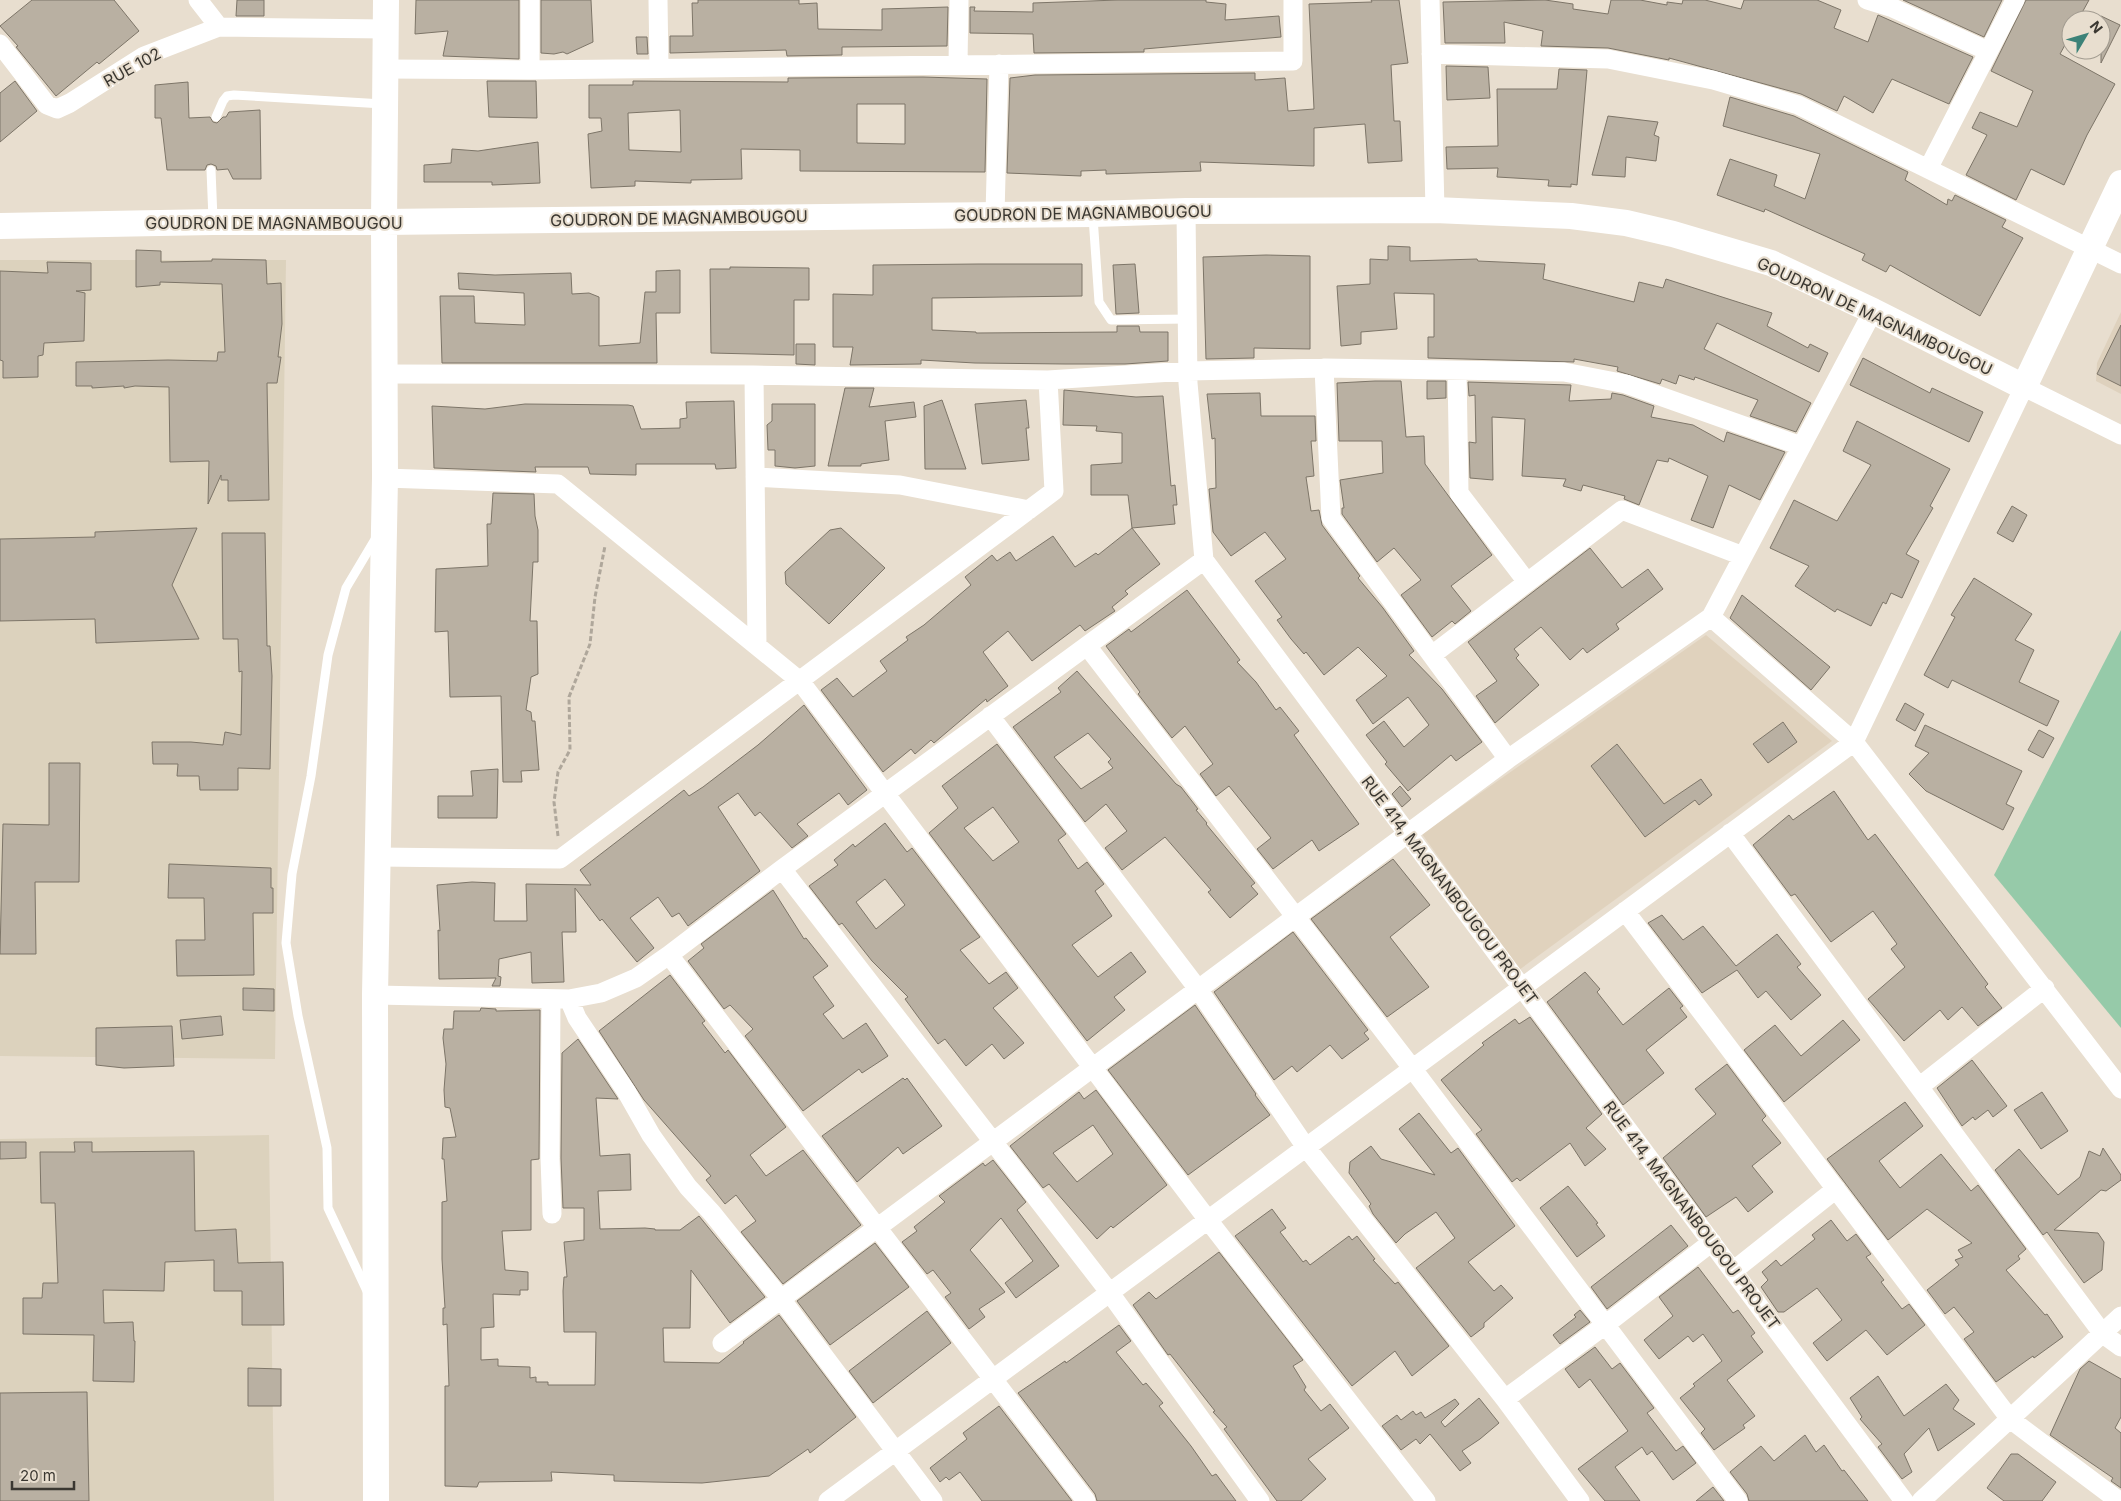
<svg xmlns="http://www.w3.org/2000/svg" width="2121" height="1501" font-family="Inter,sans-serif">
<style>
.commercial{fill:#ded1bd}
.industrial{fill:#dcd2bd}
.built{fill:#e0d2bd}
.green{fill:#96caa9}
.building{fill:#b9b0a2;stroke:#7d7568;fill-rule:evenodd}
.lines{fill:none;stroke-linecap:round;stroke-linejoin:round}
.path{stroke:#afa79b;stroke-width:3;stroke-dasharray:5 2.5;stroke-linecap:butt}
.lane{stroke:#fff;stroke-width:9}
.street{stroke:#fff;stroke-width:19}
.secondary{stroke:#fff;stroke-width:26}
.labels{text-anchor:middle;stroke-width:4;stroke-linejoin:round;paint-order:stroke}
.street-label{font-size:16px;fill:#3a3731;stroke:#e8decf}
</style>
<rect width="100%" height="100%" fill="#e8decf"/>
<!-- commercial -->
<path class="commercial" d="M2121 312V394L2096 381 2097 363Z"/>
<!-- industrial -->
<path class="industrial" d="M0 260H286L275 1059 0 1056Z
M269 1135 274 1501H0V1139Z"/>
<!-- built -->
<path class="built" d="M1706 635 1832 741 1519 970 1422 834Z"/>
<!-- green -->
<path class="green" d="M2121 630V1028L1994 875Z"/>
<!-- building -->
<path class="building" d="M32 0H114L139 31 99 64 97 62 56 96 16 47 18 46 0 26Z
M237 0H264V16H236Z
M416 0H519V59L443 56 448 31 415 34Z
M541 0H591L593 42 567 54 563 52 554 54 541 53Z
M698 0H799V4L817 3 818 29 882 30V9L948 7 947 46 842 47V55L787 56 786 50 670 53V36H693L692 3H698Z
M1118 0H1206V2L1226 4 1225 20 1279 16 1281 37 1144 49V52L1034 53 1033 34 970 33V7H975L974 11 1033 12V3Z
M1371 0H1399L1408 63 1391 65 1394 121H1400L1402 161 1368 163 1365 124 1314 128V166L1200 162 1201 171 1106 174V170L1081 171V176L1007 173 1010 78 1035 75 1255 73V80L1285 78 1288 111 1314 109 1309 4 1372 2Z
M1545 0 1573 4V9L1608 14 1611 0H1640L1667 5V2L1682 4 1683 0H1705L1741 9 1744 0H1817L1841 10 1834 28 1868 42 1878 15 1973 57 1949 104 1892 79 1873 113 1844 96 1837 111 1801 94 1669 58V60L1608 48 1541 46 1543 31 1504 22 1505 43H1445L1443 2Z
M1903 0H2002L1984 37Z
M2026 0H2089L2078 20H2071V34L2060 54 2115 84 2087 135 2064 185 2031 169 2016 200 1966 175 1987 135 1972 128 1980 112 2017 127 2033 91 1991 71Z
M2101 16 2120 25 2101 63Z
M636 37H647L648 54H637Z
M1446 66 1488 67 1490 98 1447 100Z
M1559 69 1587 70 1577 185 1571 184V187L1548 186 1549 180 1497 177 1498 168 1447 169 1446 147 1498 146 1497 89H1557Z
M923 77 987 79 985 172 800 171V150L741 149 742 179 691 180V183L635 181V186L591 188 588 134 602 131 601 118H589V85H633V81L788 82V78ZM857 104H905V144L857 143ZM680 110 681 152 629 150 628 113Z
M15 81 37 111 0 142V93Z
M487 81H536L537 118 489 117Z
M188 82 189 118 210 117 213 122 217 123 223 117H226L229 112 260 110 261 179H233L228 169 217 170 216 166 211 164 207 165 205 170H167L161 118H155V85Z
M1730 97 1794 116 1908 172 1905 180 1947 205 1948 199 1952 201 1955 195 2006 220 2002 227 2023 238 1980 316 1890 265 1886 272 1862 260 1865 254 1765 209 1764 212 1717 195 1730 159 1777 175 1774 186 1805 199 1820 154 1723 126Z
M1608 116 1658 122 1654 135 1659 137 1656 161 1626 157 1625 177 1592 175Z
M538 142 540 183 492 185V182H424V165L451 163 452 149 478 151Z
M1388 246 1410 247V261L1477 259 1478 261 1545 264 1543 279 1634 302 1639 282 1663 288 1666 279 1772 313 1767 326 1808 348 1810 344 1828 353 1819 372 1717 323 1704 349 1811 403 1796 432 1750 416 1758 400 1695 377 1694 380 1679 375 1676 384 1662 379 1660 384 1617 371 1618 367 1574 359V362L1428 358V337H1434V294L1394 293 1397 329 1361 332V344L1341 346 1337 286 1370 284V259L1388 260Z
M136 250 161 251V262L212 261V259L266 260 267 284 281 283 282 324 278 357H281L277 383H267L269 500 228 501V480H221V475L208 504 209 461 170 462 169 387 135 386 124 388V386L92 388V386H76V362L168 360 217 361 218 352H225L222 284 160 282V285L136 287Z
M1266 255 1310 256V349L1254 348V358L1206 359 1203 257Z
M47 262 91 263V290L76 291 85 293 84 341 44 343 43 355 38 356V377L3 378V361L0 360V271L48 273Z
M978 264H1082V296L932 298V330L976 332V333L1117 332V326H1139L1140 332H1168V361L1125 364H1065L975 363 921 360V364L850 365 853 347H833V294L873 295V265Z
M1135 264 1139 313 1116 314 1113 265Z
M730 267 809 268V300H794V355L711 353 710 269H730Z
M680 270V313H656L657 363H442L440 296H474L475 323 525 325 524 293 459 289 458 273 495 275 571 273 572 294 589 293 599 297V346L640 343 645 292H656V271Z
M2121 325V386L2097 374Z
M796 344H815V365L796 364Z
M1863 358 1930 393 1932 388 1983 412 1969 442 1850 385Z
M1375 381H1401L1406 437 1424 436 1425 464 1492 555 1451 586 1471 611 1455 624 1452 621 1432 637 1401 595 1421 580 1394 548 1377 562 1342 514V508H1344L1340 480 1383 473 1382 441H1339L1337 383Z
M1427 381H1446V398L1427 399Z
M1468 382 1571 385 1569 401 1611 399 1612 393 1623 395 1654 406 1651 417 1693 425 1724 442 1727 432 1785 452 1760 500 1729 485 1713 528 1691 520 1708 476 1669 458 1668 462 1657 460 1639 505 1624 499 1625 496 1583 485 1581 491 1563 486 1566 479 1522 476 1525 419 1492 417 1493 480 1470 478 1469 442 1476 443 1475 395 1469 396Z
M845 388H874L869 407 914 402 916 417 885 421 889 460 861 464V466H828Z
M1064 390 1136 397 1163 396 1171 486 1175 485 1177 505H1173L1175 524 1132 528 1128 495H1091V465L1122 463V433L1096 431 1097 426 1063 425Z
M1260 393 1261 416H1315L1316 441H1311L1314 476 1306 477 1311 511 1319 510 1322 525 1360 576 1358 578 1383 608 1414 651 1409 655 1442 689 1482 742 1456 761 1451 755 1408 791 1385 764 1387 762 1366 735 1384 721 1404 747 1429 725 1408 697 1373 724 1356 700 1387 676 1358 647 1324 675 1306 652 1304 654 1291 639 1277 620 1282 617 1255 581 1286 559 1265 532 1231 556 1213 532 1209 489 1216 488 1215 438 1212 439 1207 394Z
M942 400 966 469H925L924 406Z
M1026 400 1029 428H1026L1029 460 982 464 975 404Z
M734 401 736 468 716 469 715 464H636V475L590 474 588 467H535L536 472 434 468 432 406 485 409 525 404 628 405 633 406 641 429 680 428V419L687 418 686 402Z
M772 404H815V466L795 468 775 466V450H768L767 425 772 421Z
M1857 421 1950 469 1930 506 1933 508 1906 554 1919 561 1902 598 1891 593 1886 604 1883 602 1871 626 1837 609 1835 612 1795 586 1809 566 1770 548 1794 500 1837 521 1871 465 1843 451Z
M493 493 534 494 535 516 538 530V562H533L530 621H537L538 674 531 677 526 710 531 712 532 721H535L539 770 521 771 522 782H503L501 696 450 697 448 631 435 632 436 569 488 566 487 524H491Z
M2012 506 2027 515 2013 542 1997 533Z
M197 528 172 585 199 639 96 643 95 619 0 621V539L95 537V532Z
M841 528 885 568 829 624 786 584 785 572 830 530Z
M1132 528 1160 564 1125 591 1128 594 1112 607 1115 611 1085 631 1080 625 1032 661 1008 631 983 652 1008 686 987 702 986 699 934 743 931 740 915 754 911 749 883 772 821 690 837 678 853 697 887 671 880 661 908 640 906 637 924 625 971 585 965 577 992 555 997 561 1010 552 1016 561 1053 536 1075 567 1096 553 1098 555Z
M222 533H265L267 646H270L272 676 270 769 238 768V790H200L199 776H177L178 764H153L152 742H191L223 745 225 732 241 735 242 671 239 672 238 639H223Z
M1590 548 1622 588 1648 569 1663 589 1616 624 1619 629 1587 653 1583 648 1570 660 1541 627 1514 649 1519 655 1516 658 1539 685 1495 723 1476 696 1497 681 1468 642Z
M1974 578 2032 614 2015 640 2034 650 2019 682 2059 701 2047 726 1952 680 1948 688 1924 675 1955 617 1951 615Z
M1187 590 1240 660 1237 662 1256 682 1276 710 1280 707 1299 731 1294 735 1359 824 1319 851 1312 840 1273 869 1257 849 1271 838 1229 786 1216 796 1200 774 1213 764 1185 726 1172 738 1138 694 1140 692 1106 646 1129 629 1131 632Z
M1742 595 1830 667 1811 690 1730 618Z
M1077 671 1176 784 1181 787 1198 809 1196 810 1207 823 1206 824 1255 883 1251 886 1258 894 1230 918 1208 892 1211 890 1165 837 1122 870 1105 848 1127 831 1106 804 1085 822 1013 727 1061 692 1058 688ZM1088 733 1111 759 1108 762 1113 768 1081 789 1054 757Z
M1905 703 1924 714 1915 731 1896 720Z
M804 705 867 790 848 805 839 793 797 824 808 836 792 848 760 812 755 816 738 793 718 807 760 871 688 926 679 913 672 917 658 897 630 918 654 948 637 962 602 919 600 921 575 888 576 932H562L564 982 532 983 531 952 499 959 498 976 501 977 500 986H492L496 978 439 979 438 930 440 931 437 885 472 882 495 883 494 921H527L526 884 591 885 580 870 684 790 689 796 703 787 758 745Z
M1783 722 1797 742 1768 763 1753 744Z
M1925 725 2022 771 2006 804 2014 808 2003 830 1926 791 1909 774 1929 753 1915 746Z
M2039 730 2054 738 2043 758 2028 750Z
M997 744 1066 834 1058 840 1078 869 1087 862 1104 884 1095 891 1112 916 1072 945 1098 977 1131 952 1146 972 1114 997 1125 1010 1087 1041 929 833 958 808 942 786ZM993 807 1019 842 993 861 964 828Z
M1617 744 1664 804 1701 779 1712 795 1699 805 1695 800 1645 837 1591 766Z
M49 763H80L79 882H35L36 954H0L3 824 49 825Z
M498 769 497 818H438V796H473L471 771Z
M1400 786 1411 799 1402 807 1392 794Z
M1834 791 1868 840 1875 834 1988 984 1985 987 2002 1008 1978 1026 1962 1007 1948 1020 1940 1010 1904 1041 1868 999 1905 967 1891 949 1897 944 1873 911 1831 942 1795 894 1791 896 1753 845 1789 815 1793 820Z
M885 823 907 852 912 848 980 937 960 950 989 984 1006 972 1018 988 993 1008 1024 1043 1004 1059 992 1044 966 1066 945 1039 938 1044 905 999 908 997 872 961 842 923 839 925 809 886 838 865 834 860 853 844 855 847ZM885 879 905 905 876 929 856 902Z
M1393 859 1430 905 1390 937 1429 987 1387 1017 1311 919Z
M169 864 271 868V888H273V913H253L254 975 177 976 176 940H205L204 898H168Z
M773 890 804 939 806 938 828 966 813 977 834 1006 823 1014 843 1039 866 1023 888 1056 862 1073 859 1069 803 1111 745 1036 753 1029 730 1005 724 1009 688 961 704 948 701 944Z
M1662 915 1683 940 1703 926 1736 966 1777 934 1801 964 1797 967 1821 995 1791 1020 1766 991 1758 998 1737 970 1702 993 1648 923Z
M1293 932 1368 1030 1364 1033 1369 1039 1342 1059 1330 1045 1297 1072 1292 1066 1274 1080 1214 992Z
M1585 972 1600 989 1597 992 1623 1025 1669 988 1683 1006 1680 1008 1687 1017 1646 1050 1664 1073 1623 1105 1547 1002Z
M670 975 705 1021 702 1023 725 1053 728 1050 786 1127 750 1155 766 1176 803 1150 861 1225 783 1284 741 1232 756 1221 736 1195 725 1204 706 1180 711 1176 644 1100 599 1031Z
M243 988 274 989V1011L243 1010Z
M1195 1005 1256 1094 1255 1095 1270 1115 1188 1175 1108 1070Z
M481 1008 496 1009V1011L540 1010 539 1159 531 1160V1230L502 1231 505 1270 528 1272V1290H520V1295L493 1294 494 1327 481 1328V1360L498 1359V1366L530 1367V1378L536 1377V1382H548V1385H595L596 1332H564L563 1291 564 1277H567L564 1242 584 1240V1208H563L561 1158 562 1053 578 1039 618 1099 596 1098 600 1156 630 1154 631 1190 598 1191 600 1229 645 1228 655 1229V1230H680L699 1216 765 1297 730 1323 691 1270 690 1328H663L664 1362 719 1363 744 1343 743 1342 779 1315 856 1417 810 1453 808 1449 769 1476 702 1483 652 1482 614 1481V1475L551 1472 552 1481 479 1482 477 1487 445 1486V1386H449L447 1324 443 1325V1308H445L442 1259V1202L447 1201 444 1159H442L443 1138 456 1137 450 1108 445 1107 444 1090 446 1064 443 1038 444 1029H453L454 1011H480Z
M221 1016 223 1035 182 1039 180 1020Z
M1530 1017 1602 1114 1586 1128 1606 1149 1585 1166 1570 1143 1520 1181 1517 1178 1512 1182 1476 1134 1482 1130 1441 1080 1484 1045 1482 1043 1515 1019 1519 1024Z
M1843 1020 1860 1040 1784 1102 1744 1050 1775 1025 1801 1056Z
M172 1026 174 1066 124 1068 96 1065V1028Z
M1972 1060 2007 1106 1993 1117 1988 1110 1975 1120 1973 1117 1962 1126 1937 1088Z
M1727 1064 1766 1116 1762 1120 1781 1143 1752 1166 1773 1192 1748 1212 1736 1197 1706 1217 1663 1158 1716 1114 1695 1089Z
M903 1078 905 1080 907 1078 942 1126 903 1154 898 1147 857 1182 822 1136Z
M1096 1090 1167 1185 1113 1228 1111 1226 1097 1239 1049 1184 1043 1188 1010 1146 1079 1092 1084 1099ZM1093 1125 1113 1154 1077 1182 1053 1153Z
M2042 1092 2068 1131 2041 1149 2014 1110Z
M1905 1102 1923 1126 1879 1161 1900 1188 1941 1154 1971 1191 1978 1185 2026 1249 2018 1256 2020 1259 2006 1270 2045 1315 2047 1314 2063 1337 2034 1358 2033 1356 1996 1382 1964 1339 1974 1332 1954 1307 1945 1314 1927 1290 1959 1265 1955 1260 1963 1257 1958 1250 1972 1243 1927 1209 1888 1240 1827 1159Z
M1419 1113 1451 1153 1458 1148 1515 1226 1468 1262 1494 1291 1501 1285 1513 1298 1484 1323V1327L1471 1337 1416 1268 1455 1238 1436 1212 1405 1234 1396 1243 1373 1214 1369 1206 1371 1204 1349 1173 1350 1162 1371 1146 1381 1159 1435 1175 1399 1129Z
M0 1142H26V1158L0 1159Z
M74 1142H92V1152L194 1151 195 1231 236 1229 238 1263 283 1262 284 1325H242V1291H214V1260L165 1262 164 1291 103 1290 104 1323 133 1322 134 1341H135L134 1382 93 1381 94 1335 23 1334V1298H42L43 1283H58L55 1203H41L40 1152H75Z
M2103 1148 2121 1175V1180L2106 1191 2101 1190 2054 1230 2098 1233 2104 1242 2102 1270 2084 1283 2047 1232 2043 1235 1995 1170 2019 1149 2058 1195 2080 1177 2089 1151 2100 1156Z
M993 1160 1026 1202 1017 1210 1059 1266 1016 1298 1005 1283 1033 1261 1001 1218 970 1250 1005 1292 979 1309 985 1317 969 1329 945 1297 951 1293 933 1270 927 1274 902 1242 917 1231 914 1227 945 1202 939 1196 983 1163 985 1166Z
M1568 1186 1598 1223 1596 1224 1605 1236 1577 1257 1540 1208Z
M1272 1209 1286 1228 1280 1232 1303 1262 1306 1260 1310 1265 1349 1236 1352 1240 1357 1236 1375 1259 1373 1260 1395 1284 1398 1282 1449 1346 1412 1376 1395 1351 1352 1386 1235 1236Z
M1831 1220 1847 1241 1856 1234 1871 1254 1866 1257 1884 1280 1881 1282 1902 1309 1909 1304 1925 1325 1887 1355 1866 1330 1827 1361 1813 1343 1842 1320 1817 1288 1784 1312H1778L1761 1287 1768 1280 1762 1272 1776 1260 1781 1266 1815 1239 1812 1235Z
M1671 1225 1688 1246 1607 1309 1591 1287Z
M875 1243 909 1287 830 1345 797 1301Z
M1219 1252 1303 1360 1293 1366 1306 1387 1304 1390 1321 1411 1330 1404 1349 1428 1308 1459 1326 1479 1301 1501H1277L1224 1429 1227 1427 1213 1412 1215 1411 1170 1354 1168 1355 1133 1305 1149 1292 1156 1299Z
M1698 1267 1733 1313 1738 1310 1755 1333 1751 1336 1763 1352 1727 1380 1755 1416 1743 1425 1745 1428 1714 1450 1701 1433 1705 1429 1680 1398 1695 1386 1693 1384 1722 1361 1703 1334 1693 1342 1688 1336 1659 1359 1644 1340 1673 1316 1659 1297Z
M1580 1310 1590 1322 1560 1344 1553 1335 1576 1317 1574 1315Z
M927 1311 951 1343 873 1403 849 1371Z
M1119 1325 1131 1341 1116 1352 1143 1385 1146 1383 1163 1403 1159 1406 1191 1446 1212 1476 1216 1474 1236 1501H1097L1095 1494 1018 1393 1065 1361 1066 1363Z
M1595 1347 1612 1369 1620 1363 1654 1408 1647 1413 1676 1451 1683 1446 1696 1463 1673 1480 1652 1451 1647 1455 1642 1447 1615 1467 1640 1501H1605L1578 1469 1628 1431 1590 1379 1579 1388 1565 1369Z
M2089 1361 2121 1379V1417L2115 1428 2121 1433V1488L2111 1481 2113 1478 2050 1435 2080 1369Z
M248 1368 281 1369V1406H248Z
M1878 1376 1904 1416 1946 1384 1959 1400 1953 1409 1975 1424 1938 1451 1929 1428 1904 1454 1912 1472 1902 1479 1878 1447 1882 1444 1860 1419 1862 1417 1850 1398Z
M87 1392 89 1501H0V1393Z
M1479 1398 1499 1423 1480 1439 1462 1451 1471 1463 1460 1471 1430 1434 1420 1444 1416 1439 1401 1450 1382 1426 1397 1415 1401 1420 1413 1411 1416 1415 1421 1412 1425 1418 1455 1399 1459 1404 1441 1422 1445 1427Z
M999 1406 1072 1501H982L960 1472 949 1480 946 1477 940 1482 930 1468 967 1439 963 1433Z
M1805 1435 1816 1452 1824 1445 1842 1471 1844 1470 1868 1501H1749L1747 1494 1730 1472 1761 1446 1774 1461Z
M2011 1454H2018L2056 1482 2042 1501H2004L1987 1488Z
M1713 1487 1724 1501H1696Z"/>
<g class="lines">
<!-- path -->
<path class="path" d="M558 836 554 802 558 772 570 750 569 697 590 644 595 597 605 546"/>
<!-- lane -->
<path class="lane" d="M216 117 223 101 227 96 234 95 383 104
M211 170 213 219
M1093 217 1099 302 1111 320 1188 319
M367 1291 328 1208 327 1148 298 1016 286 943 292 874 311 776 328 655 346 588 377 536"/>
<!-- street -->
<path class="street" d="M198 0 219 27
M658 0 659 67
M1430 0 1435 210
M1867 0 1893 8 1988 51
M0 44 47 105 57 109 70 103 144 56 219 27 386 29
M1431 54 1608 59 1713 80 1798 105 2121 264
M958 64 959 0
M385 69 530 70 1293 61V0
M530 70V0
M1928 169 2015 0
M1186 211 1188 383 1204 560 1904 1501
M995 214 999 64
M1324 368 1331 518 1508 759
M1457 371 1459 493 1527 582
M384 374 754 375 1048 380 1188 371 1324 368 1564 372 1626 384 1801 446
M754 375 757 646
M755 477 900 485 1029 510
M385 478 558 484 800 681 1208 1220 1426 1501
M1711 617 1854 742 2121 1089
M1087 646 1412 1068 1738 1501
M1432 655 1622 510 1743 556
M990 716 1198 989 1305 1146 1505 1399 1580 1501
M1730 833 2103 1334 2121 1347
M378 857 560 859 1054 491 1048 380
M782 869 1110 1293 1260 1501
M1625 911 2010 1419 2119 1501
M669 955 1086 1501
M375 995 569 999 601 993 636 978 669 955 782 869 1204 560
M551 999 550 1158 552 1214
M569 999 577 1018 626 1091 651 1135 688 1187 712 1213 781 1299 933 1501
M1919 1087 2045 988
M1733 1271 1836 1189
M722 1343 1508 759 1711 617 1873 311
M1505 1399 1605 1325 1712 1242
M828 1501 1854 742 2024 387 2121 435
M1921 1501 2121 1316"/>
<!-- secondary -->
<path class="secondary" d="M0 226 213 222H384L1093 214 1186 211 1435 210 1571 216 1626 223 1673 234 1771 263 1873 311 2024 387 2121 183
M376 1501 375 995 385 478 384 222 386 0"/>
</g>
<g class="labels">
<!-- street labels -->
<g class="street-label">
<text transform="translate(132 67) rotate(-29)" y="6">RUE 102</text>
<text transform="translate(1083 213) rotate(-1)" y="6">GOUDRON DE MAGNAMBOUGOU</text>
<text transform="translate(679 218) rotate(-1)" y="6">GOUDRON DE MAGNAMBOUGOU</text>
<text x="274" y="229">GOUDRON DE MAGNAMBOUGOU</text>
<text transform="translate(1875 316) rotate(25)" y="6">GOUDRON DE MAGNAMBOUGOU</text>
<text transform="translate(1450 890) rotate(53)" y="6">RUE 414, MAGNANBOUGOU PROJET</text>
<text transform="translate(1692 1215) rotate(53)" y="6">RUE 414, MAGNANBOUGOU PROJET</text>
</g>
</g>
<!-- north arrow -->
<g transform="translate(2086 35) rotate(52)"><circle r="24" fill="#e8decf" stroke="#a29b90"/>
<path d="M0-4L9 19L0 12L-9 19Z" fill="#3c8278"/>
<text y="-8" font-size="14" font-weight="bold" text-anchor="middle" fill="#3a3731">N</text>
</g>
<!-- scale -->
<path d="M12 1481v8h62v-8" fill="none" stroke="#3a3731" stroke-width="2.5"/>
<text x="20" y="1481" font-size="15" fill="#3a3731" stroke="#e8decf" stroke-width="4" paint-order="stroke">20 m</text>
</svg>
